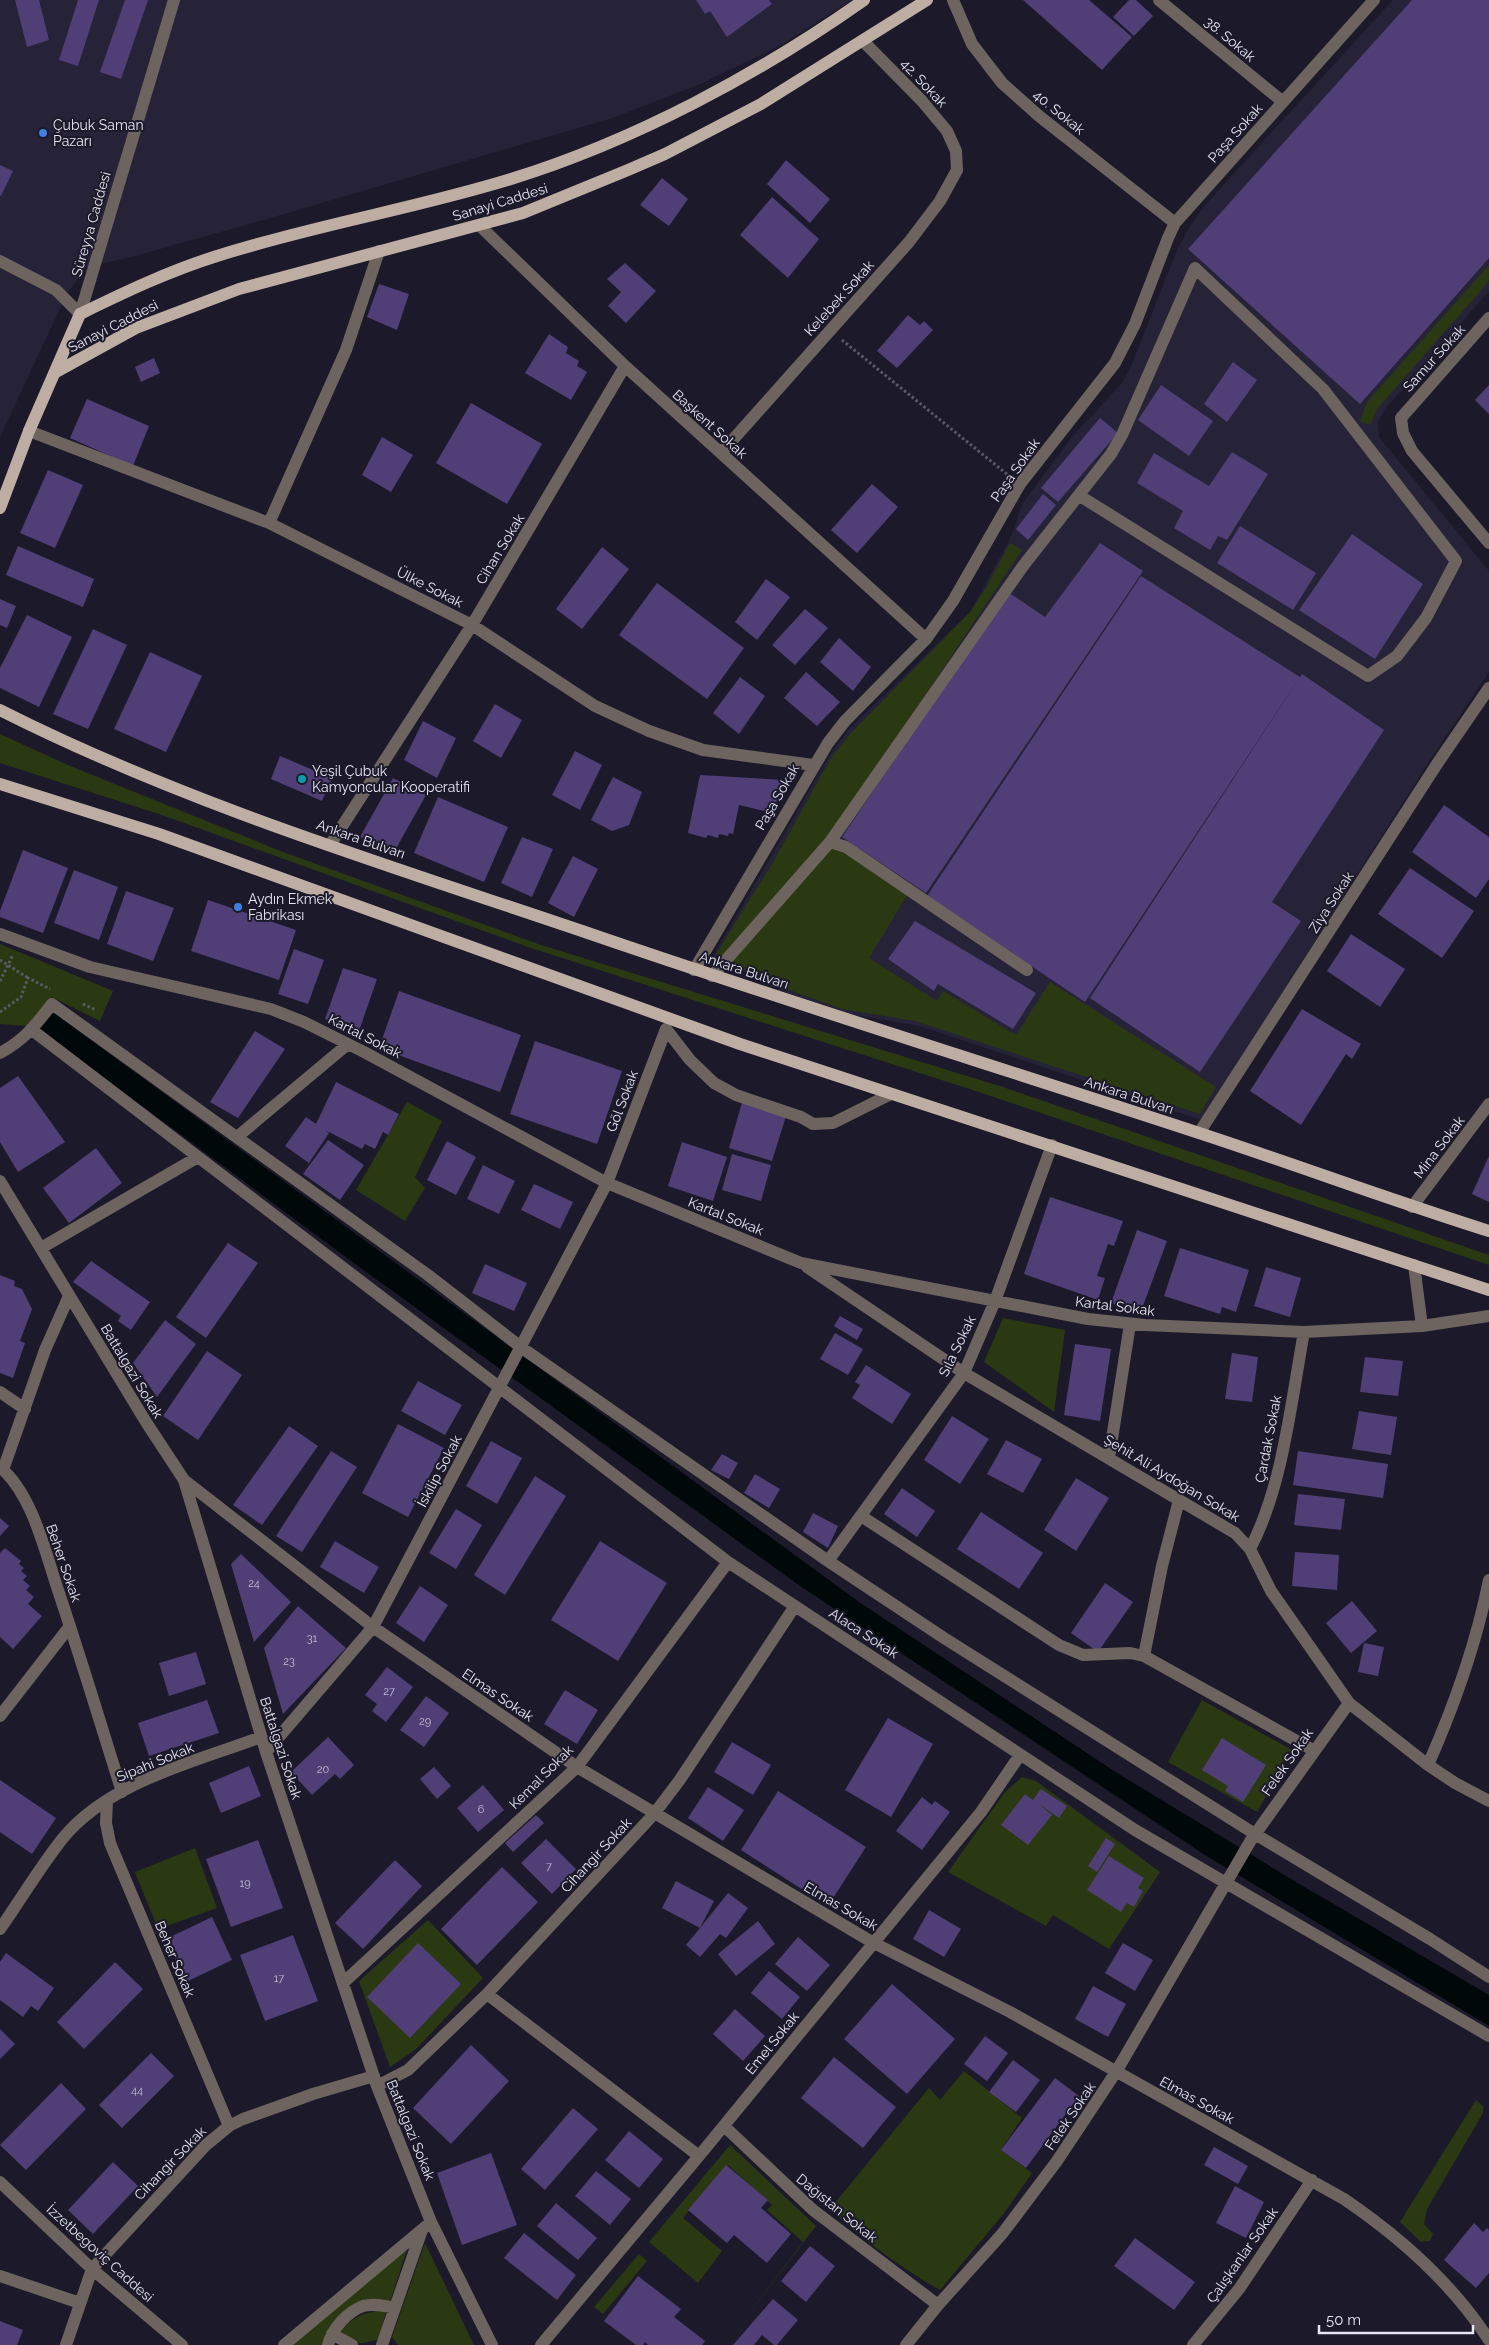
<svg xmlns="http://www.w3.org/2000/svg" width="1489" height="2345" font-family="Raleway,sans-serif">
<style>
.built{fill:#262339}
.green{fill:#2a3912}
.water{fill:#010809}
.building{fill:#503e77}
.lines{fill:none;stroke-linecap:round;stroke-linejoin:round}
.path{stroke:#5b5a68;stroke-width:3;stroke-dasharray:2.5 2.5;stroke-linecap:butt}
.minor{stroke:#6d645f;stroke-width:12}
.major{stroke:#beada2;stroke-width:12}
.shop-dot{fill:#3f7fe0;stroke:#1c1a2a;stroke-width:2}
.culture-dot{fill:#0f9aa8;stroke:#1c1a2a;stroke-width:2}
.labels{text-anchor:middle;stroke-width:4;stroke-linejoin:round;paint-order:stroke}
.number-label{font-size:11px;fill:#c0bbd2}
.street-label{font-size:14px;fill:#e6e5f1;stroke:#1c1a2a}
.poi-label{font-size:14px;fill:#e6e5f1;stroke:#1c1a2a;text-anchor:start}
</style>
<rect width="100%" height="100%" fill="#1c1a2a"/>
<!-- built -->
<path class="built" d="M0 0H852L783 44 698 85 612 118 284 214 135 256 87 267 67 293 0 437Z
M1393 0H1489V291L1385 409 1378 422 1379 437 1489 571V672L1432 757 1201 1120 920 1026 850 1014 782 991 713 956 830 755 849 729 970 612 1011 537 1023 503 1072 437 1122 383 1132 364 1177 250 1190 226 1206 204Z"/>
<!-- green -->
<path class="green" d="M1489 265V281L1378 408 1370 425 1360 421 1367 402Z
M1010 543 1022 550 829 840 908 894 869 958 937 1001 943 991 1016 1035 1050 982 1216 1087 1200 1114 915 1021 842 1009 773 984 716 954 772 864 831 758 851 733 970 612 986 588Z
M0 734 70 766 283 852 541 945 1006 1088 1489 1255V1265L982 1093 528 947 162 815 0 763Z
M0 944 113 991 100 1021 52 997 28 1026 0 1024Z
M407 1102 442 1121 415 1177 425 1188 405 1221 356 1190Z
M1003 1318 1065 1330 1054 1412 984 1362Z
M1202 1700 1292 1750 1257 1812 1168 1762Z
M1022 1777 1036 1781 1160 1872 1109 1949 1053 1915 1046 1926 948 1872 1005 1792Z
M195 1848 217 1908 158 1929 135 1872Z
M428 1920 483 1978 416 2049 390 2067 359 1981Z
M964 2071 1022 2118 1001 2150 1032 2173 1005 2212 940 2290C897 2265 867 2243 830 2209L929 2088 940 2100Z
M1476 2100 1483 2106V2113L1427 2209 1424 2224 1433 2234 1430 2241 1421 2242 1400 2222Z
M730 2145 816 2226 725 2345 803 2242 767 2210 772 2205 728 2165 683 2218 722 2251 698 2283 649 2242Z
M425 2243 474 2345H398L392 2337Z
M408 2246 390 2302 369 2299 327 2332 322 2345H293Z
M639 2254 647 2261 603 2314 594 2307Z
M386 2311 379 2339C357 2345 360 2345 339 2335 351 2317 364 2311 386 2311Z"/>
<!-- water -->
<path class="water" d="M51 1011 859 1602 1114 1771 1296 1882 1489 1995V2026L1205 1855 800 1586 358 1266 37 1028Z"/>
<!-- building -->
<path class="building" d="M15 0H39L49 40 27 47Z
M78 0H99L78 66 59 60Z
M125 0H148L121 79 100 72Z
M696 0H769L772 4 727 37 710 11 705 14Z
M1023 0H1089L1132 37 1102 70Z
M1129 0H1136L1153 16 1134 36 1113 17Z
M1412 0H1489V258L1360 404 1188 249Z
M786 160 830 199 810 223 767 184Z
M0 165 13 171 1 196 0 195Z
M662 178 688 199 669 226 640 205Z
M772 197 819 239 788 278 740 235Z
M625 263 656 291 626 323 608 306 621 292 607 279Z
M379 284 409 294 397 330 367 317Z
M908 315 920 325 924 321 933 330 897 368 877 351Z
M549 334 568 347 566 353 579 361 577 366 587 372 571 400 525 373Z
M154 358 160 373 141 382 135 367Z
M1233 362 1257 380 1227 422 1204 404Z
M1161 385 1213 421 1189 456 1138 420Z
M1489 385V414L1475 400Z
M87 399 149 426 133 466 70 438Z
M471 403 542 444 507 504 436 463Z
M1100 418 1118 433 1058 502 1041 488Z
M382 437 413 455 391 492 362 475Z
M1232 452 1268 474 1227 540 1218 536 1210 550 1174 528 1183 511 1137 483 1154 453 1209 486Z
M48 470 83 485 55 548 20 533Z
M872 484 898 507 857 553 831 530Z
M1043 494 1056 505 1028 540 1016 529Z
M1240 526 1316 573 1293 610 1217 563Z
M1352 534 1423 584 1375 659 1299 610Z
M1100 543 1143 571 926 893 842 837 1008 592 1045 617Z
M18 546 94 579 83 607 6 575Z
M602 547 629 569 582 629 556 609Z
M1141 576 1300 677 1085 1002 927 896Z
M766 579 790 597 757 640 735 622Z
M657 583 744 648 707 699 619 635Z
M0 599 16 606 7 628 0 625Z
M805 609 828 628 795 665 772 645Z
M27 615 72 637 39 707 0 688V668Z
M93 629 127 645 88 729 53 714Z
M839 638 871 667 853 691 820 662Z
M150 652 202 676 166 752 114 729Z
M806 672 840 702 817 726 784 698Z
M1302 674 1384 730 1272 902 1301 921 1200 1072 1090 998Z
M740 677 765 696 739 734 713 713Z
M495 704 522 720 501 758 473 741Z
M423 721 456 738 437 778 404 760Z
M575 751 602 765 580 810 552 795Z
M280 756 332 778 322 801 271 779Z
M700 775 783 780 773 813 739 805 733 834 729 833 728 836 719 834 718 838 708 835 706 838 688 833Z
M613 777 642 792 629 825 612 831 591 820Z
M393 778 426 795 393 854 360 837Z
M438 797 508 827 484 882 414 853Z
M1444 805 1489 837V879L1476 898 1412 852Z
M522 837 553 849 532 897 501 883Z
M23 850 68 868 43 933 0 917V911Z
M573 856 598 869 574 917 548 903Z
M1410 868 1474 911 1442 958 1378 914Z
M74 870 118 887 99 940 54 923Z
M126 891 174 908 153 961 107 944Z
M208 900 296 930 279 980 191 951Z
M915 921 1036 993 1013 1029 938 984 934 991 888 959Z
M1351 934 1405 969 1380 1007 1327 971Z
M294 949 324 960 308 1004 278 994Z
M343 968 377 979 359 1031 325 1019Z
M399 991 521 1035 500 1092 379 1048Z
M1302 1009 1361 1044 1352 1059 1346 1054 1301 1125 1250 1091Z
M255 1031 285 1049 238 1118 210 1102Z
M535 1041 622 1071 597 1144 510 1114Z
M18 1076 65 1142 18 1172 0 1142V1088Z
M336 1082 399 1114 388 1135 383 1132 375 1149 365 1144 362 1149 325 1130 329 1133 309 1163 285 1146 306 1117 316 1124Z
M743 1099 787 1113 772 1161 729 1148Z
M328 1140 364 1165 340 1200 303 1174Z
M447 1141 476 1157 456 1195 427 1180Z
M682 1142 727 1157 713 1201 668 1186Z
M96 1148 122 1183 69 1223 43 1188Z
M732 1154 771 1165 761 1201 722 1190Z
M1489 1156V1202L1472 1194Z
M483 1165 515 1181 499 1214 467 1199Z
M534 1184 573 1202 560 1229 521 1210Z
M1050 1197 1123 1221 1114 1246 1108 1244 1097 1276 1105 1278 1098 1300 1024 1274Z
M1137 1230 1167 1241 1140 1314 1111 1303Z
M228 1243 258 1263 206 1338 176 1317Z
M1180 1248 1249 1270 1236 1312 1222 1307 1220 1314 1164 1296Z
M91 1261 150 1302 131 1330 118 1321 121 1316 73 1282Z
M485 1264 527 1283 514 1311 472 1293Z
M1266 1267 1301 1278 1290 1317 1254 1306Z
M0 1275 15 1281 14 1286 22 1289 32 1309 20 1341 25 1343 13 1378 0 1373Z
M840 1316 863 1329 857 1340 834 1326Z
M165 1320 196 1344 157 1397 133 1363Z
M835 1333 863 1349 848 1375 820 1359Z
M1075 1344 1111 1349 1100 1421 1064 1415Z
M207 1351 242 1375 198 1440 163 1416Z
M1232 1353 1258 1357 1252 1402 1225 1399Z
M1365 1357 1403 1361 1398 1396 1360 1392Z
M866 1365 911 1394 892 1424 852 1398 860 1385 855 1382Z
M418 1381 462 1405 445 1435 401 1411Z
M1359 1411 1397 1417 1391 1455 1352 1449Z
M952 1416 989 1439 960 1484 924 1460Z
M398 1424 444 1448 408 1517 362 1493Z
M289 1426 318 1446 262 1525 233 1505Z
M1006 1440 1042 1459 1023 1493 987 1474Z
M491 1441 522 1458 497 1504 466 1486Z
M331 1451 357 1467 302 1552 276 1536Z
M1298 1451 1388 1464 1383 1498 1293 1485Z
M722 1454 738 1463 729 1479 711 1470Z
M755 1474 780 1489 769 1508 744 1493Z
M535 1476 566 1496 505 1595 474 1575Z
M1076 1478 1109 1498 1076 1551 1044 1530Z
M902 1488 935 1511 917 1537 884 1514Z
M1298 1494 1345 1499 1341 1530 1294 1525Z
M456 1509 482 1525 456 1569 429 1553Z
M981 1512 1043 1553 1019 1589 957 1549Z
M813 1513 838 1526 828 1548 803 1532Z
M0 1518 9 1526 0 1536Z
M335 1541 379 1567 364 1593 320 1567Z
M600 1541 667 1583 618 1661 551 1620Z
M5 1548 21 1561 19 1564 24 1568 21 1571 27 1576 23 1580 30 1586 26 1590 34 1597 28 1604 42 1616 13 1649 0 1637V1553Z
M1295 1552 1339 1555 1337 1590 1292 1586Z
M241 1554 291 1602 254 1642 231 1564Z
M1105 1583 1133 1602 1098 1652 1071 1633Z
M420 1586 448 1605 424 1642 396 1623Z
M1352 1601 1377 1631 1351 1653 1326 1623Z
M298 1606 346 1648 283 1714 264 1648Z
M1364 1643 1384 1647 1378 1676 1358 1672Z
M196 1652 206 1684 169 1696 159 1663Z
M387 1667 413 1687 386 1722 372 1711 377 1704 365 1695Z
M565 1690 598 1710 577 1744 544 1724Z
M426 1696 449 1713 424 1747 400 1730Z
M207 1700 219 1733 149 1756 138 1723Z
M888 1718 933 1744 891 1817 845 1790Z
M328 1737 354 1765 340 1779 335 1774 312 1795 291 1772Z
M1222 1738 1266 1765 1243 1802 1225 1791 1228 1786 1202 1770Z
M732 1742 771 1765 753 1795 714 1772Z
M249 1766 261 1796 221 1813 209 1783Z
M434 1767 451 1786 437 1799 420 1779Z
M0 1780 56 1818 32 1854 0 1832Z
M483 1785 504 1810 478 1832 457 1808Z
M708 1787 744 1810 723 1841 688 1818Z
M1041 1789 1067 1806 1059 1818 1039 1804 1052 1815 1028 1845 1001 1825 1025 1794 1033 1800Z
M778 1791 866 1847 828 1906 741 1850Z
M922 1797 932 1805 935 1801 950 1812 922 1850 896 1831Z
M536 1815 544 1823 513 1852 505 1843Z
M1106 1838 1115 1844 1097 1872 1088 1866Z
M546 1839 576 1869 552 1894 521 1863Z
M258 1840 283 1908 231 1927 206 1859Z
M1109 1856 1144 1878 1138 1888 1143 1891 1134 1907 1127 1903 1121 1912 1087 1890Z
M395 1860 422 1886 363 1949 335 1923Z
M502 1867 538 1902 477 1965 441 1929Z
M676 1881 714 1901 700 1928 728 1893 748 1908 726 1938 720 1934 700 1957 686 1945 700 1928 662 1908Z
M929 1910 961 1929 944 1957 913 1939Z
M212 1917 232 1960 186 1982 166 1939Z
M758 1921 775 1944 736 1976 718 1954Z
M293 1935 318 2001 265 2021 240 1955Z
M798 1937 830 1965 807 1991 775 1964Z
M418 1943 461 1984 410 2038 367 1997Z
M1123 1943 1153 1960 1135 1991 1105 1973Z
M6 1953 54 1988 38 2011 31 2006 23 2017 0 2000V1962Z
M115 1962 143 1989 84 2049 57 2022Z
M769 1971 800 1997 782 2019 751 1993Z
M892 1984 955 2039 907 2094 844 2039Z
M1093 1986 1126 2004 1108 2037 1075 2019Z
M735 2009 765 2036 743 2061 713 2034Z
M0 2029 15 2044 0 2059Z
M985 2036 1008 2053 987 2081 964 2064Z
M471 2045 509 2081 451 2144 413 2108Z
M151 2053 174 2076 122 2128 99 2105Z
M834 2057 896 2107 863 2148 801 2098Z
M1013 2060 1040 2080 1016 2112 989 2092Z
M1055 2078 1079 2096 1026 2168 1001 2150Z
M61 2083 86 2109 26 2170 0 2145Z
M573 2108 598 2129 545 2190 521 2169Z
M629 2131 663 2159 639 2188 605 2160Z
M1214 2147 1248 2166 1238 2184 1204 2165Z
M491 2153 517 2225 462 2245 437 2173Z
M113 2162 138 2186 93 2234 68 2210Z
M726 2165 768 2200 761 2208 791 2234 767 2263 734 2235 727 2243 688 2210Z
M596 2171 631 2199 610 2225 575 2196Z
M1235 2186 1264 2202 1246 2238 1216 2223Z
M556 2203 597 2238 578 2260 537 2226Z
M1474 2223 1483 2232 1487 2228 1489 2230V2273L1476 2288 1444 2260Z
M524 2233 576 2275 557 2300 504 2258Z
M1135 2238 1195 2282 1174 2310 1114 2266Z
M810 2246 835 2266 806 2302 781 2281Z
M638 2276 681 2309 674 2317 705 2341 702 2345H648L645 2342 643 2345H636L604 2321Z
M773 2299 798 2320 777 2345H774L762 2335 754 2345H733Z
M0 2321 23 2330 17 2345H0Z"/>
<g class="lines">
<!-- path -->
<path class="path" d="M842 340 1008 475
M0 960 28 978
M0 981 13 955
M83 1004 96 1010
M0 1012 21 997 28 978 50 989"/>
<!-- minor -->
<path class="minor" d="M953 0 972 44 1002 83 1039 116 1175 223
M1159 0 1283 102
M480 226 625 366 926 639
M0 261 56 290 80 314 174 0
M1489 318 1401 418 1403 433 1412 451 1489 543
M29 431 269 523 472 625 595 706 649 731 703 750 813 765
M721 453 909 242 940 201 957 170 956 151 947 131 922 101 863 41
M269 523 346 350 379 251
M830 842 846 847 1027 970
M330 845 472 625 625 366
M0 934 90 967 271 1009 304 1022 364 1052 607 1183 801 1263 1088 1319 1145 1325 1304 1332 1422 1326 1489 1316
M694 970 828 743 845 721 926 639 953 601 1020 484 1115 363 1135 324 1168 238 1175 223 1374 0
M712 976 830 842 1023 566 1111 454 1122 435 1195 268 1323 389 1456 561 1426 618 1397 656 1368 676 1080 496
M666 1029 690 1060 714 1083 736 1095 801 1117 813 1124 833 1123 891 1094
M32 1030 728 1562 1135 1830 1489 2036
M0 1053C23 1041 36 1025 52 1004L428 1275 522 1348 828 1561 944 1638 1255 1834 1430 1939 1489 1977
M1199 1133 1437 764 1489 688
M237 1137 348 1044
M0 1181 146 1422 184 1480 266 1752 377 2086 431 2222 492 2345
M1412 1207 1489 1104
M41 1248 198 1157
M1414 1265 1422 1326
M807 1267 964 1373 1235 1533 1250 1549 1271 1591 1349 1703 1428 1765 1455 1783 1489 1801
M0 1392 25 1409
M1109 1458 1130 1324
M0 1467C33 1495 45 1552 59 1593 81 1659 101 1725 122 1792
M3 1470 45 1350 69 1296
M184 1480 373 1627 577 1767 872 1942 1010 2012 1344 2199C1400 2237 1452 2283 1489 2340
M861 1516 1059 1645 1083 1655 1130 1653 1144 1656 1313 1750
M1250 1549C1283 1486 1291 1402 1304 1332
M828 1561 964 1373 995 1301 1052 1145
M1144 1656 1162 1566 1179 1500
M0 1716 70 1626
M266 1752 373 1627 607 1183 666 1029
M1428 1765C1455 1704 1476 1645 1489 1580
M107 1801 106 1823 110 1843 229 2126
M0 1929C21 1899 40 1867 63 1838 110 1781 195 1762 261 1737
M343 1983 577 1767 728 1562
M487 1994 699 2156
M377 2086 408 2070 487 1994 654 1814 679 1781 795 1606
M724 2126 813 2210 938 2305
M0 2182 92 2269 182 2345
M0 2276 80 2303
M332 2334 352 2345
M66 2345 92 2269 206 2145 229 2126 243 2119 313 2094 374 2076
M284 2345 431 2222
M328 2345C332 2329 347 2312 363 2306 373 2303 385 2306 395 2308
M382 2345 422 2230
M541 2345 699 2156 981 1812 1020 1755
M906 2345 938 2305 1002 2234 1057 2161 1116 2072 1251 1840 1349 1703
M1193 2345 1239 2289 1312 2180"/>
<!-- major -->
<path class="major" d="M56 372 136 328 239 289 523 213 628 170 665 154 761 104 927 0
M0 508 29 431 80 314C125 292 169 271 217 256 314 225 414 209 511 179 634 141 759 74 864 0
M0 710C186 804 388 865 585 932 788 1002 992 1065 1196 1132 1294 1164 1390 1200 1489 1231
M0 784 159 834 740 1044 1489 1290"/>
</g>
<!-- markers -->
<g class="shop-dot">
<circle cx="43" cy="133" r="5"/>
<circle cx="238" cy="907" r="5"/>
</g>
<circle class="culture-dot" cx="302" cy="779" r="5"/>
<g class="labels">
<!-- number labels -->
<g class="number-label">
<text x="254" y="1587">24</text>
<text x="312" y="1642">31</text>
<text x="289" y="1665">23</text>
<text x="389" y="1695">27</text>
<text x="425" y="1725">29</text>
<text x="323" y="1773">20</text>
<text x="481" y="1813">6</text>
<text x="549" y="1870">7</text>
<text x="245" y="1887">19</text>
<text x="279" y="1982">17</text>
<text x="137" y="2094">44</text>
</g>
<!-- street labels -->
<g class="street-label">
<text transform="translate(1230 39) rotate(40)" y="5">38. Sokak</text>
<text transform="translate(924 83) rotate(47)" y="5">42. Sokak</text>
<text transform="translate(1059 112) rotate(39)" y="5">40. Sokak</text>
<text transform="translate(1235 133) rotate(-48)" y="5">Paşa Sokak</text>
<text transform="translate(500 202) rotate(-17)" y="5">Sanayi Caddesi</text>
<text transform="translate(91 224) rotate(-74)" y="5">Süreyya Caddesi</text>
<text transform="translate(839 298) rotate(-48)" y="5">Kelebek Sokak</text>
<text transform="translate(113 326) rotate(-27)" y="5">Sanayi Caddesi</text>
<text transform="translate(1434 358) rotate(-48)" y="5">Samur Sokak</text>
<text transform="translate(710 424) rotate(42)" y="5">Başkent Sokak</text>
<text transform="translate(1015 470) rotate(-55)" y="5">Paşa Sokak</text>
<text transform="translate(500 549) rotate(-59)" y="5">Cihan Sokak</text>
<text transform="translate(430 587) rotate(27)" y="5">Ülke Sokak</text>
<text transform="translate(777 797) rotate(-60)" y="5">Paşa Sokak</text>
<text transform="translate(361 839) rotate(19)" y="5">Ankara Bulvarı</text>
<text transform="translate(1331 902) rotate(-57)" y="5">Ziya Sokak</text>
<text transform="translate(744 970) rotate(18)" y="5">Ankara Bulvarı</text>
<text transform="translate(365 1036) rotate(27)" y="5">Kartal Sokak</text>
<text transform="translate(1129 1095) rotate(18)" y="5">Ankara Bulvarı</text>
<text transform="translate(622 1101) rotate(-69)" y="5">Göl Sokak</text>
<text transform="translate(1439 1147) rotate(-53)" y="5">Mina Sokak</text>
<text transform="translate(726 1216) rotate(22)" y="5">Kartal Sokak</text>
<text transform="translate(1115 1306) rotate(7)" y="5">Kartal Sokak</text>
<text transform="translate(957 1346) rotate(-64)" y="5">Sıla Sokak</text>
<text transform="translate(132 1371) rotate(59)" y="5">Battalgazi Sokak</text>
<text transform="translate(1268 1439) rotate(-79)" y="5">Çardak Sokak</text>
<text transform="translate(439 1471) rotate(-62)" y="5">İskilip Sokak</text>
<text transform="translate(1172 1478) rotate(31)" y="5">Şehit Ali Aydoğan Sokak</text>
<text transform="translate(64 1563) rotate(71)" y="5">Beher Sokak</text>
<text transform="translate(864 1633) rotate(33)" y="5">Alaca Sokak</text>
<text transform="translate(498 1695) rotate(34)" y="5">Elmas Sokak</text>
<text transform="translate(281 1748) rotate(72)" y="5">Battalgazi Sokak</text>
<text transform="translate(155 1762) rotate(-22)" y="5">Sipahi Sokak</text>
<text transform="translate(1287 1762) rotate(-55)" y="5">Felek Sokak</text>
<text transform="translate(541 1777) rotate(-45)" y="5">Kemal Sokak</text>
<text transform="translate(596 1855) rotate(-47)" y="5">Cihangir Sokak</text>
<text transform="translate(841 1906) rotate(30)" y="5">Elmas Sokak</text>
<text transform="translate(175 1959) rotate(67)" y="5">Beher Sokak</text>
<text transform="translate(772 2043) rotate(-51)" y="5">Emel Sokak</text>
<text transform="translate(1197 2100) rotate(29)" y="5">Elmas Sokak</text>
<text transform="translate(1070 2116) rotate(-56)" y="5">Felek Sokak</text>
<text transform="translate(411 2130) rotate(68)" y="5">Battalgazi Sokak</text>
<text transform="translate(170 2163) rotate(-46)" y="5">Cihangir Sokak</text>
<text transform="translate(837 2208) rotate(39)" y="5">Dağıstan Sokak</text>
<text transform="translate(100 2253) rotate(42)" y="5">İzzetbegoviç Caddesi</text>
<text transform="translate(1242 2255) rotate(-55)" y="5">Çalışkanlar Sokak</text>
</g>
<!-- poi labels -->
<g class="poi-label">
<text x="53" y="130">Çubuk Saman<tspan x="53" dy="16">Pazarı</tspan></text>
<text x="312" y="776">Yeşil Çubuk<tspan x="312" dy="16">Kamyoncular Kooperatifi</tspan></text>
<text x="248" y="904">Aydın Ekmek<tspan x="248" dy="16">Fabrikası</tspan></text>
</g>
</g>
<!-- scale -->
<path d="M1319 2325v8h154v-8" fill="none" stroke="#e6e5f1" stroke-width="2.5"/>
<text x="1326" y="2325" font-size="15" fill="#e6e5f1" stroke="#1c1a2a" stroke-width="4" paint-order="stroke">50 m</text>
</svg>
